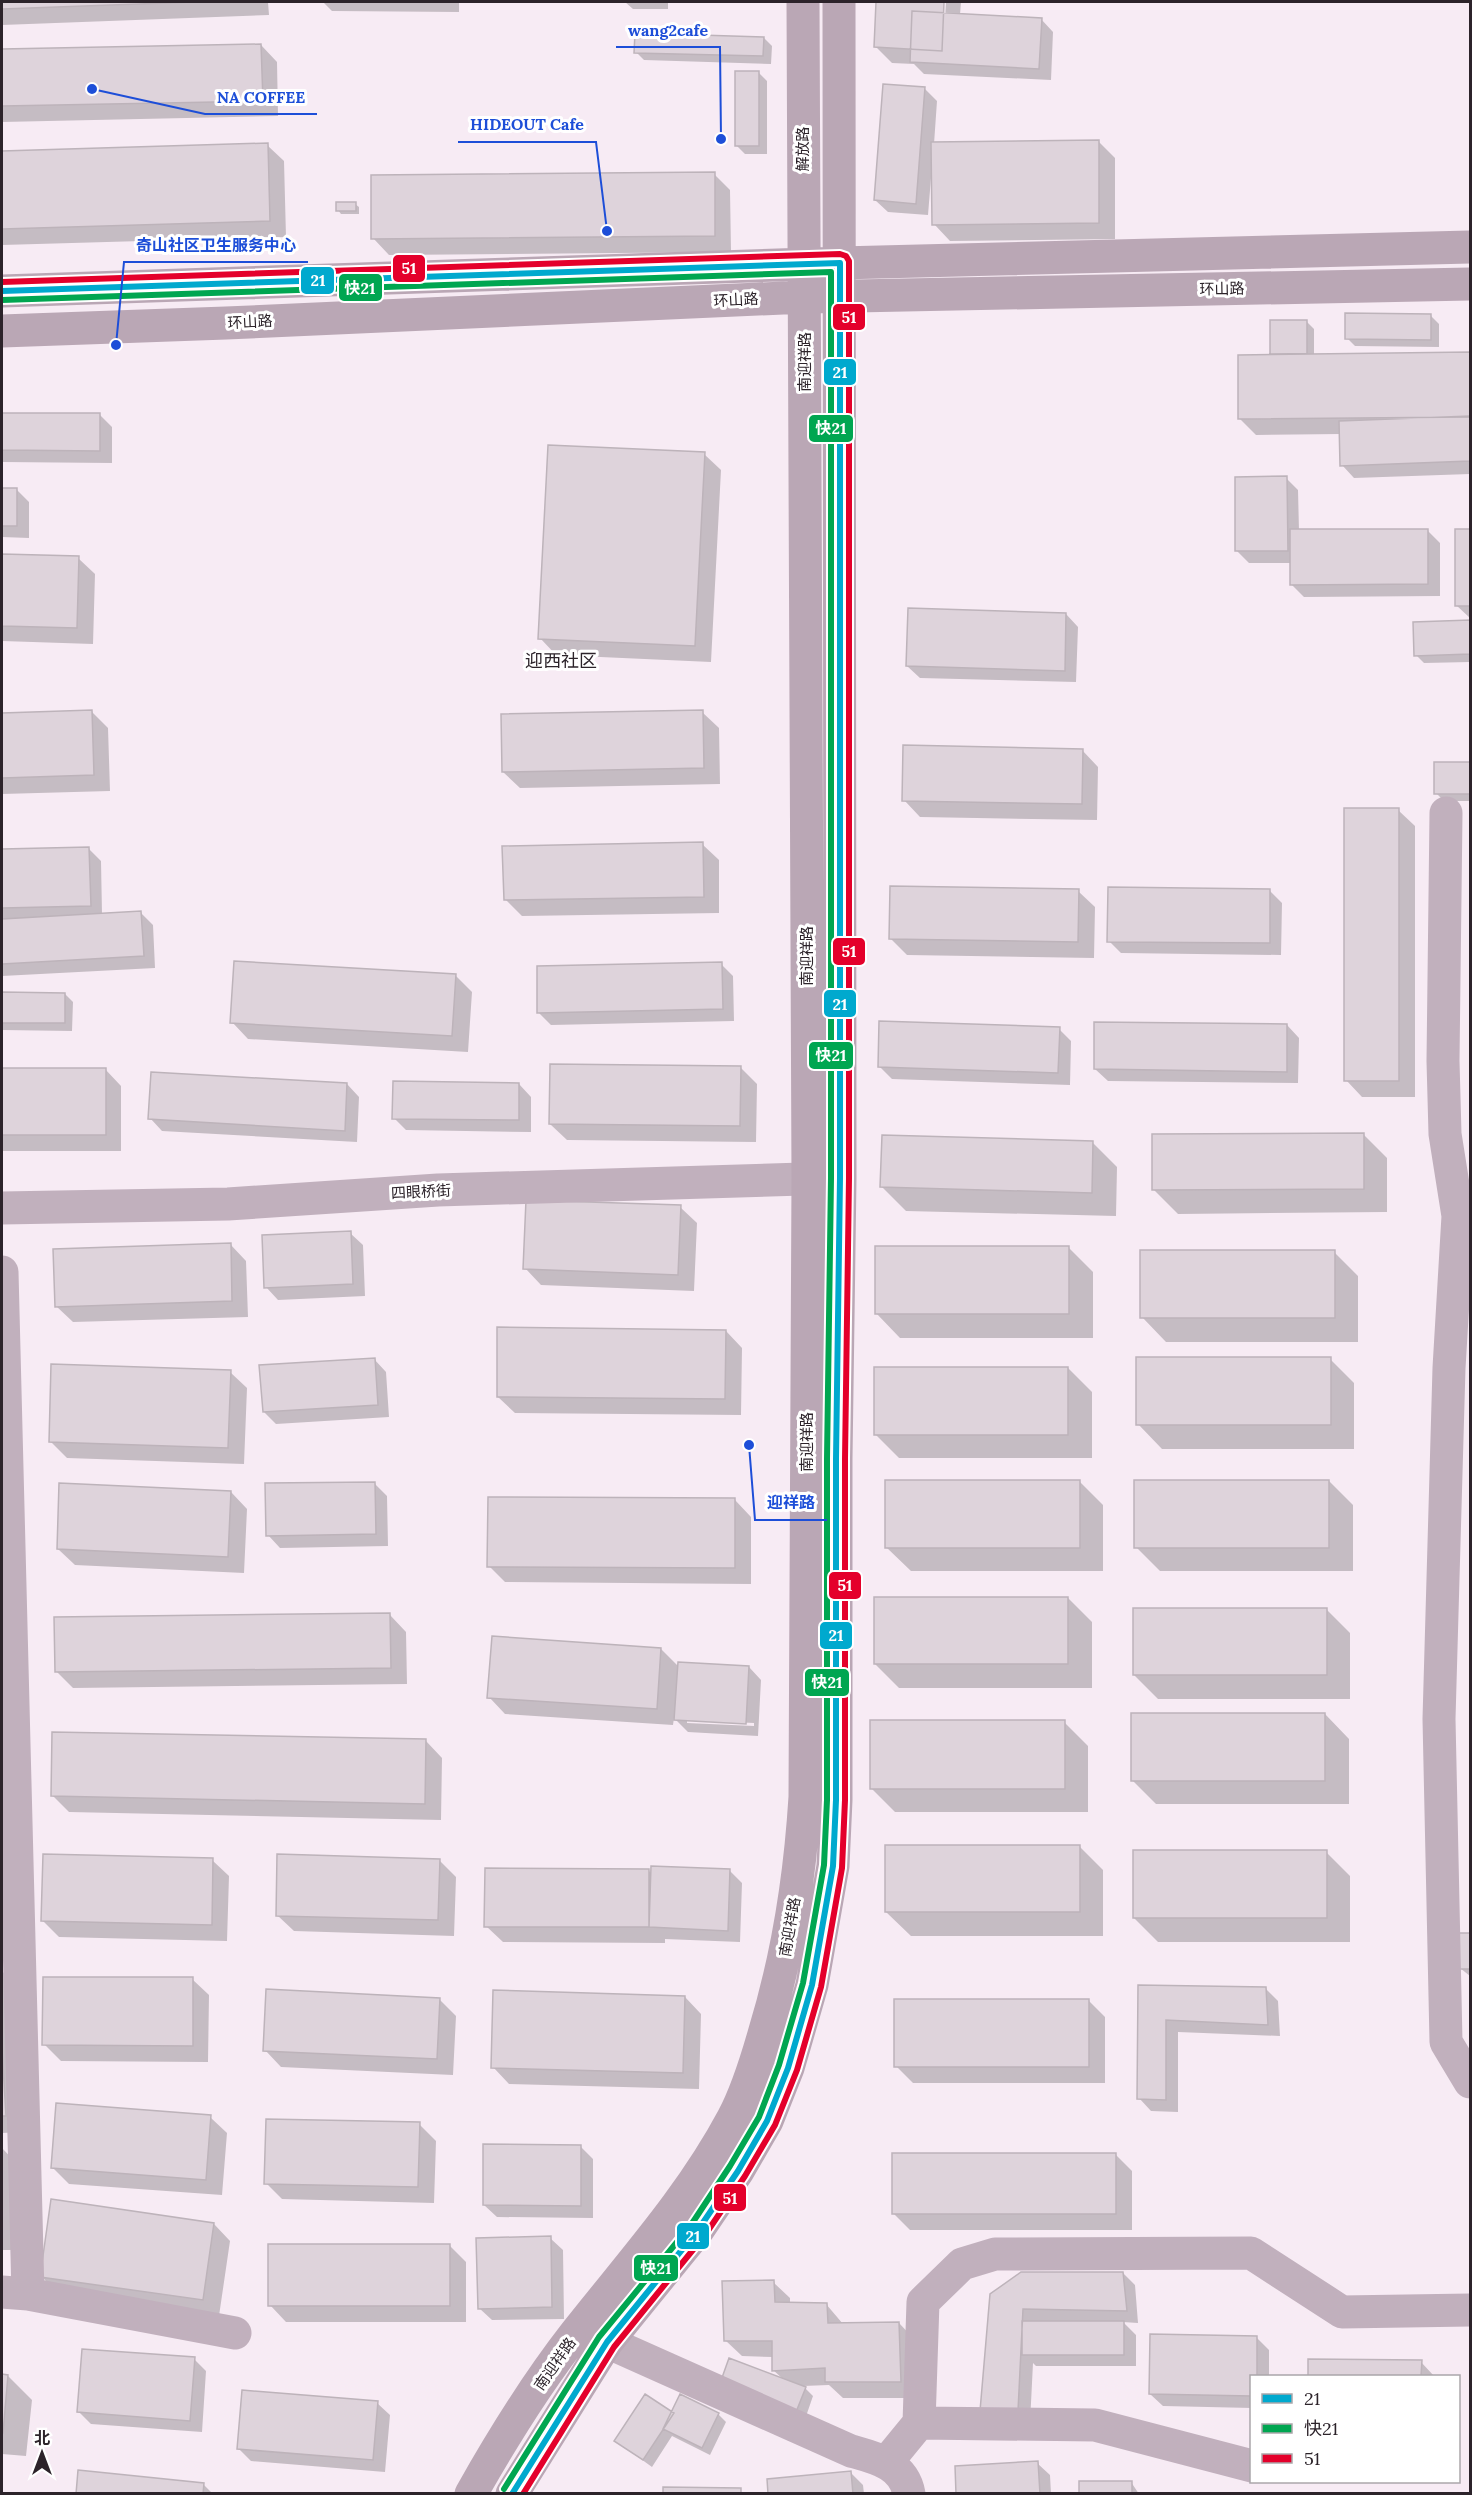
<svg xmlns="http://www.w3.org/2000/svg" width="1472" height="2495" font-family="Lora,'Noto Sans SC',serif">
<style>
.shadow{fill:#0003;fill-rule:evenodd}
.building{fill:#ded3db;stroke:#bdb3ba;stroke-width:1.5}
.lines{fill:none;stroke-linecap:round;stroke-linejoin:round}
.minor{stroke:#c1b0bd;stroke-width:33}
.major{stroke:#baa7b5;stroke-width:33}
.bus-1-casing{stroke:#fff;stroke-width:10}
.bus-2-casing{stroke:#fff;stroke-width:10}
.bus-3-casing{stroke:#fff;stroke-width:10}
.bus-1{stroke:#00a9ce;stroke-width:6}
.bus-2{stroke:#00a651;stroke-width:6}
.bus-3{stroke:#e4002b;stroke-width:6}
.labels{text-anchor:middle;stroke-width:6;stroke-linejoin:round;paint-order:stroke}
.street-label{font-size:15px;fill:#2c232a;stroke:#fff}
.quarter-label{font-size:18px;fill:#2c232a;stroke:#fff}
.leader{fill:none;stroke:#1d4ed8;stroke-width:2}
.callout-dot{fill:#1d4ed8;stroke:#fff;stroke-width:2}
.callout-label{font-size:16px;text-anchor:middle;font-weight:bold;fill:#1d4ed8;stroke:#fff;stroke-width:6;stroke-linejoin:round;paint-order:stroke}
.line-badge{stroke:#fff;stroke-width:2}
.badge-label{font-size:16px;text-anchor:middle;font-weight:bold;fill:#fff}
</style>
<rect width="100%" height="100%" fill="#f7ebf4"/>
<!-- shadow -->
<path class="shadow" d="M2 2H268L269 15 2 25Z
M323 2H459V12L332 11Z
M561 2H597L562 3Z
M625 2H668V9H633Z
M878 2H943L940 58H943L946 2H961L960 15 1041 19 1053 32 1051 80 924 74 914 64 892 63 875 46Z
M764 38 772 46 771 64 644 60 636 52Z
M261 45 277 62 278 116 2 122V51Z
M759 73 767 81V154H745L736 145Z
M925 89 937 101 934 144 1098 141 1115 158V239L950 241 934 224 933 178H931L928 215 888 212 875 200Z
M267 145 284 161 286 237 2 245V152Z
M714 174 730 190 731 252 389 255 373 238Z
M355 204 359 207V214H341L338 210Z
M1431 316 1439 324V347L1355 346 1347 338Z
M1306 321 1314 329V355L1469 353 1470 474 1354 478 1342 465 1341 434 1256 435 1240 419 1273 356 1271 354Z
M2 414 100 415 112 427V463L2 462Z
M704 454 721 470 711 662 556 655 540 638Z
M1286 478 1298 490 1299 531 1427 530 1440 543V596L1304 597 1292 585V563H1249L1237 551Z
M2 490H17L29 502V538L2 537Z
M1456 530H1470V618L1456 605Z
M2 556 78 558 95 574 93 644 2 641Z
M1066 614 1078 627 1076 682 920 678 907 666Z
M1470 622V662L1424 663 1416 655 1415 623Z
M92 712 108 728 110 791 2 794V714Z
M702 712 719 728 720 784 520 788 503 772Z
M1082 750 1098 767 1097 820 920 817 904 800Z
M1436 764H1470V801H1444L1436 793Z
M1398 810 1415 826V1097H1362L1346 1080Z
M702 844 719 860V913L522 916 505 899Z
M88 848 101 861 102 914 140 912 153 925 155 968 2 976V850Z
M1078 891 1095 907 1094 958 907 955 890 938Z
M1270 891 1282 903 1281 955 1121 953 1109 941Z
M721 964 733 976 734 1021 551 1025 539 1013Z
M455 975 472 992 468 1052 248 1039 232 1022Z
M2 993 65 994 73 1002 72 1031 2 1030Z
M1287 1025 1299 1038 1298 1083 1108 1081 1095 1069Z
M1059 1029 1071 1041 1070 1085 892 1079 879 1066Z
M740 1067 757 1084 756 1142 567 1140 550 1124Z
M2 1069H105L121 1086V1151H2Z
M347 1084 359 1097 357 1142 162 1131 150 1118Z
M519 1084 531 1097V1132L406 1130 394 1118Z
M1363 1134 1387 1158V1212L1178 1214 1154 1190Z
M1093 1143 1117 1167 1116 1216 906 1211 882 1187Z
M680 1207 697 1223 694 1291 541 1285 525 1268Z
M350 1233 363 1245 365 1296 278 1300 266 1287Z
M230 1244 246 1261 248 1317 73 1322 56 1306Z
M1069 1248 1093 1272V1338H900L876 1313Z
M1334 1252 1358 1276V1342H1166L1142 1317Z
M726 1331 742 1348 741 1415 515 1413 498 1397Z
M374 1359 386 1372 389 1417 276 1424 264 1412Z
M1330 1359 1354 1383V1449H1162L1138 1424Z
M1068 1368 1092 1392V1458H899L875 1434Z
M230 1372 247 1388 244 1464 67 1458 51 1442Z
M1079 1481 1103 1505V1571H911L886 1547Z
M1329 1481 1353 1505V1571H1160L1136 1547Z
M374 1483 387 1496 388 1546 280 1548 268 1535Z
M231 1492 247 1509 244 1573 75 1565 58 1549Z
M735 1500 751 1517V1584L505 1582 489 1566Z
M1068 1598 1092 1622V1688H899L875 1664Z
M1326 1609 1350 1633V1699H1158L1134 1675Z
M390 1615 406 1632 407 1684 73 1688 56 1671Z
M661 1649 679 1667H749L761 1680 758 1736 688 1732 674 1718 673 1725 505 1714 489 1697ZM687 1720 754 1723V1726L687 1723Z
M1325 1714 1349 1739V1804H1156L1132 1780Z
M1064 1722 1088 1746V1812H895L871 1788Z
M426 1741 442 1758 441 1820 69 1812 52 1795Z
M1079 1846 1103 1870V1936H911L886 1912Z
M1326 1852 1350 1876V1942H1158L1134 1918Z
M212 1860 229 1876 227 1941 59 1937 43 1921Z
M439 1860 456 1877 454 1936 294 1931 277 1915Z
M649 1871 652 1874 730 1871 742 1883 740 1942 665 1939V1943L503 1942 486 1926Z
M1460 1935H1470V1976L1460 1968Z
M2 1971 12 1981 22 2132 2 2133Z
M192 1979 209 1995 208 2062 61 2061 44 2044Z
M1140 1986 1265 1988 1278 2001 1280 2036 1178 2032V2112L1151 2111 1139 2098Z
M685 1997 701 2014 699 2089 509 2084 493 2067Z
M439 1999 456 2016 453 2075 281 2067 265 2050Z
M1089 2001 1105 2017V2083H913L896 2066Z
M210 2117 227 2133 222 2195 69 2184 52 2167Z
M419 2124 436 2141 434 2203 282 2199 266 2183Z
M581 2147 593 2159V2218L497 2217 484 2205Z
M2 2148 20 2167 18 2250H2Z
M1116 2155 1132 2171V2230H910L893 2213Z
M214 2224 230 2241 219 2316 58 2293 41 2276Z
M550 2238 563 2250 564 2319 492 2320 479 2308Z
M449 2245 466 2262V2322H286L270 2305Z
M1123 2273 1135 2285 1138 2323 1123 2322 1136 2335V2366H1036L1033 2363 1030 2423H994L991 2295Z
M773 2282 790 2298V2304H826L843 2324 899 2323 915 2340 917 2398H843L829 2385 803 2386 813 2396 803 2425 783 2379 773 2370V2357L742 2356 725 2340Z
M1257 2338 1269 2350V2376H1252V2408L1163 2406 1150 2394Z
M194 2359 206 2371 202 2432 91 2424 79 2412Z
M1310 2360 1421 2362 1434 2376H1310Z
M2 2375 8 2376 32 2400 26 2456 2 2454Z
M377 2403 390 2415 385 2472 251 2461 238 2448Z
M673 2414H718L726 2422 710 2455 672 2436 652 2467 616 2441Z
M1037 2463 1050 2475 1051 2494H958Z
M851 2473 863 2485 864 2494H770Z
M1131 2482 1139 2494H1080Z
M203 2484 213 2494H77Z"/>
<!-- building -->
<path class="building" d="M2 2H193L2 9Z
M876 2H944L942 51 874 47Z
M912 11 1042 18 1039 69 910 62Z
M635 33 764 37 763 56 634 53Z
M261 44 263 101 2 106V49Z
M735 71H759V146H735Z
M883 84 925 87 916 204 874 200Z
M1099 140V223L932 225 931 142Z
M268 143 270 221 2 229V151Z
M715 172V236L371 239V175Z
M336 202H356V211H336Z
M1345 313 1431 314V340L1345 339Z
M1270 320H1307V354H1270Z
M1470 352V417L1238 419V355Z
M2 413H100V451L2 450Z
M1470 416V461L1340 466 1339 421Z
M548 445 705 452 695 646 538 639Z
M1287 476 1288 551H1235V477Z
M2 488H17V526H2Z
M1290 529H1428V584L1290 585Z
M1455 529H1470V606H1455Z
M2 554 79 556 77 628 2 626Z
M908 608 1066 613 1065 671 906 666Z
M1470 620V654L1414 656 1413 622Z
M92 710 94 775 2 778V713Z
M703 710 704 768 502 772 501 714Z
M903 745 1083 749 1082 804 902 801Z
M1434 762H1470V794H1434Z
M1344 808H1399V1081H1344Z
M703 842 704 897 504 900 502 846Z
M89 847 91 906 2 908V849Z
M890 886 1079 889 1078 942 889 939Z
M1108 887 1270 889V943L1107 942Z
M141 911 144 956 2 964V919Z
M234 961 456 974 452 1036 230 1023Z
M722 962 723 1009 537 1013V966Z
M2 992 65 993V1023H2Z
M879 1021 1060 1027 1058 1073 878 1067Z
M1094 1022 1287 1024V1072L1094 1069Z
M550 1064 741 1066 740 1126 549 1124Z
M2 1068H106V1135H2Z
M151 1072 347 1083 345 1131 148 1119Z
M393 1081 519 1083V1120L392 1119Z
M1364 1133V1189L1152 1190V1134Z
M882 1135 1093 1141 1092 1193 880 1187Z
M526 1200 681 1205 678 1275 523 1269Z
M351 1231 353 1284 264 1288 262 1235Z
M231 1243 232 1301 55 1307 53 1249Z
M875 1246H1069V1314H875Z
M1140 1250H1335V1318H1140Z
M497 1327 726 1330 725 1399 497 1397Z
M1136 1357H1331V1425H1136Z
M375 1358 378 1405 263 1412 259 1365Z
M51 1364 231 1370 228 1448 49 1442Z
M874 1367H1068V1435H874Z
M885 1480H1080V1548H885Z
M1134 1480H1329V1548H1134Z
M375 1482 376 1534 266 1536 265 1483Z
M59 1483 231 1491 228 1557 57 1549Z
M488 1497 735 1498V1568L487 1567Z
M874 1597H1068V1664H874Z
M1133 1608H1327V1675H1133Z
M390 1613 391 1668 55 1672 54 1617Z
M492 1636 661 1648 657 1709 487 1698Z
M678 1662 749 1666 746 1724 674 1720Z
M1131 1713H1325V1781H1131Z
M870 1720H1065V1789H870Z
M52 1732 426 1739 425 1804 51 1796Z
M885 1845H1080V1912H885Z
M1133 1850H1327V1918H1133Z
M43 1854 213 1858 212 1925 41 1921Z
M277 1854 440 1859 438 1920 276 1916Z
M651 1866 730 1869 728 1931 649 1927Z
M485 1868 649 1869V1927H484Z
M1458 1933H1470V1969H1458Z
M43 1977H193V2046L42 2045Z
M1138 1985 1266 1987 1268 2025 1166 2020V2100L1137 2099Z
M266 1989 440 1998 437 2059 263 2051Z
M493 1990 685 1996 683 2073 491 2068Z
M894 1999H1089V2067H894Z
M2 2049 6 2116H2Z
M56 2103 211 2115 206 2180 51 2168Z
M266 2119 420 2122 418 2187 264 2184Z
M483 2144 581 2145V2206L483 2205Z
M892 2153H1116V2214H892Z
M51 2199 214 2223 203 2300 40 2277Z
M551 2236 552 2307 478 2309 476 2238Z
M268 2244H450V2306H268Z
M1021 2272H1123L1127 2311 1023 2309 1018 2411H980L990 2294Z
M774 2280 775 2302 827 2303 828 2323 899 2322 901 2382H825V2368L772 2371V2341H724L722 2281Z
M1022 2321H1124V2355H1022Z
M1150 2334 1257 2336V2376H1252V2396L1149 2394Z
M82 2349 195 2357 190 2421 77 2412Z
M729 2358 806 2387 794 2417 718 2389Z
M1308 2359 1422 2360 1421 2376H1308Z
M2 2374 8 2375 3 2433H2Z
M242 2390 378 2401 373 2460 237 2449Z
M645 2394 674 2413 643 2460 614 2441Z
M680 2394 719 2413 702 2448 663 2429Z
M1038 2461 1040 2494H956L955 2466Z
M78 2470 204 2483 203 2494H76Z
M851 2471 853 2494H768L767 2479Z
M1079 2481H1132V2494H1079Z
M663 2487 741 2488V2494H663Z"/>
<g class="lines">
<!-- minor -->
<path class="minor" d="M1446 813 1443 1061 1445 1134 1458 1216 1449 1368 1439 1719 1446 2042 1470 2082
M2 1208 228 1204 438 1190 836 1178
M2 1272 28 2294
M2 2292 28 2294 235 2333
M581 2338 607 2342 851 2451C876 2458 904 2464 909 2494
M919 2423 923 2302 962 2264 995 2254 1251 2253 1342 2312 1470 2310
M887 2462 919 2423 1095 2425 1252 2466"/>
<!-- major -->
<path class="major" d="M2 291 840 263 1470 247
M2 331 226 323 805 297 1470 284
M471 2494C502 2439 536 2384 575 2334 630 2264 691 2197 733 2118 747 2092 756 2062 764 2034 788 1956 800 1878 805 1797L808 1178 803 2
M512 2494 607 2342 698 2230 738 2171 767 2121 788 2068 812 1985 833 1866 836 1800V1459L840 1178 839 2"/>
<defs>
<path id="bus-1" d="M2 291 840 263V1178L836 1459V1800L833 1866 812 1985 788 2068 767 2121 738 2171 698 2230 607 2342 512 2494"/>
<path id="bus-2" d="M2 300 831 272V1178L827 1459V1800L824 1865 803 1983 779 2065 759 2117 730 2166 691 2225 599 2337 504 2489"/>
<path id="bus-3" d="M2 282 840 254 846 256 849 261V1178L845 1459V1800L842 1868 821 1987 797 2070 775 2125 745 2176 705 2235 614 2347 523 2494"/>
</defs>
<!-- bus-1 casing -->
<use href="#bus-1" class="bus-1-casing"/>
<!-- bus-2 casing -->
<use href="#bus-2" class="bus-2-casing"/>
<!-- bus-3 casing -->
<use href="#bus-3" class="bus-3-casing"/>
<!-- bus-1 -->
<use href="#bus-1" class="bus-1"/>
<!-- bus-2 -->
<use href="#bus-2" class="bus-2"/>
<!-- bus-3 -->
<use href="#bus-3" class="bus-3"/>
</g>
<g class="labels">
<!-- street labels -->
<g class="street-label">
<text transform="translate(803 149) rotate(-90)" y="5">解放路</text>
<text transform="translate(1222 289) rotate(-1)" y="5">环山路</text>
<text transform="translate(736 300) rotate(-3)" y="5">环山路</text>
<text transform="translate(250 322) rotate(-3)" y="5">环山路</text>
<text transform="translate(805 362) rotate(-90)" y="5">南迎祥路</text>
<text transform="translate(807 956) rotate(-90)" y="5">南迎祥路</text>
<text transform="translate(421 1192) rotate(-3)" y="5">四眼桥街</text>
<text transform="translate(807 1442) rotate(-90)" y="5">南迎祥路</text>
<text transform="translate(790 1927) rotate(-80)" y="5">南迎祥路</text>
<text transform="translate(555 2364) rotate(-55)" y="5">南迎祥路</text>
</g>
<!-- quarter labels -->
<g class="quarter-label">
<text x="561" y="667">迎西社区</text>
</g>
</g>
<!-- callouts -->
<path class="leader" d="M721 139L720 47H616M92 89L205 114H317M607 231L596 142H458M116 345L124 262H308M749 1445L755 1520H827"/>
<g class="callout-dot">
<circle cx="721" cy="139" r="6"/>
<circle cx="92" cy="89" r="6"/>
<circle cx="607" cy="231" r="6"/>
<circle cx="116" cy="345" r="6"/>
<circle cx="749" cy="1445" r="6"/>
</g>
<g class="callout-label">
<text x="668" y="36">wang2cafe</text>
<text x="261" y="103">NA COFFEE</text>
<text x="527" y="130">HIDEOUT Cafe</text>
<text x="216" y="251">奇山社区卫生服务中心</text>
<text x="791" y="1508">迎祥路</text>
</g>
<g class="line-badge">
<rect x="392" y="254" width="34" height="29" rx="6" fill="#e4002b"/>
<rect x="300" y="266" width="35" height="29" rx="6" fill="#00a9ce"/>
<rect x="338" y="273" width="45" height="29" rx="6" fill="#00a651"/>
<rect x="832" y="303" width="34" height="28" rx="6" fill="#e4002b"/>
<rect x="823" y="358" width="34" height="28" rx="6" fill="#00a9ce"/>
<rect x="808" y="414" width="46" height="29" rx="6" fill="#00a651"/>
<rect x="832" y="937" width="34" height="29" rx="6" fill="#e4002b"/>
<rect x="823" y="989" width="34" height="29" rx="6" fill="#00a9ce"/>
<rect x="808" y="1041" width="46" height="29" rx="6" fill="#00a651"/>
<rect x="828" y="1571" width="34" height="29" rx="6" fill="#e4002b"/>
<rect x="819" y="1621" width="34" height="29" rx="6" fill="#00a9ce"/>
<rect x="804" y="1668" width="46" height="29" rx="6" fill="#00a651"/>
<rect x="713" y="2183" width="34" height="29" rx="6" fill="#e4002b"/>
<rect x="676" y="2222" width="34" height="28" rx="6" fill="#00a9ce"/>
<rect x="633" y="2254" width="46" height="28" rx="6" fill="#00a651"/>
</g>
<g class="badge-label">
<text x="409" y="274">51</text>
<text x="318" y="286">21</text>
<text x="360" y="294">快21</text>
<text x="849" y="323">51</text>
<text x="840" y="378">21</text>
<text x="831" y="434">快21</text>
<text x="849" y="957">51</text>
<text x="840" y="1010">21</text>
<text x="831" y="1061">快21</text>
<text x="845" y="1591">51</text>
<text x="836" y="1641">21</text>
<text x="827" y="1688">快21</text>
<text x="730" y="2204">51</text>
<text x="693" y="2242">21</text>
<text x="656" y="2274">快21</text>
</g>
<!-- border -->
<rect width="1472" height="2495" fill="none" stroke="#2c232a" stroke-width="6"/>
<!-- legend -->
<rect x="1250" y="2375" width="210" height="108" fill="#ffffff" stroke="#aba7aa" stroke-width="1.5"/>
<rect x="1262" y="2394" width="30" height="9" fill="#00a9ce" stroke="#aba7aa" stroke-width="1.5"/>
<text x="1304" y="2405" font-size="18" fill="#2c232a">21</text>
<rect x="1262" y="2424" width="30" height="9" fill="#00a651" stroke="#aba7aa" stroke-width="1.5"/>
<text x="1304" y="2435" font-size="18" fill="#2c232a">快21</text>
<rect x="1262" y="2454" width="30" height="9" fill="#e4002b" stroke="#aba7aa" stroke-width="1.5"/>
<text x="1304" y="2465" font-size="18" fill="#2c232a">51</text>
<!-- north arrow -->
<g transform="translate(42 2453)" stroke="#ffffff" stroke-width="4.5" paint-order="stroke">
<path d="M0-4.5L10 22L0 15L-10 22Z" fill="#2c232a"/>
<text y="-9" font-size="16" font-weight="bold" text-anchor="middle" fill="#2c232a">北</text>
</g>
</svg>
